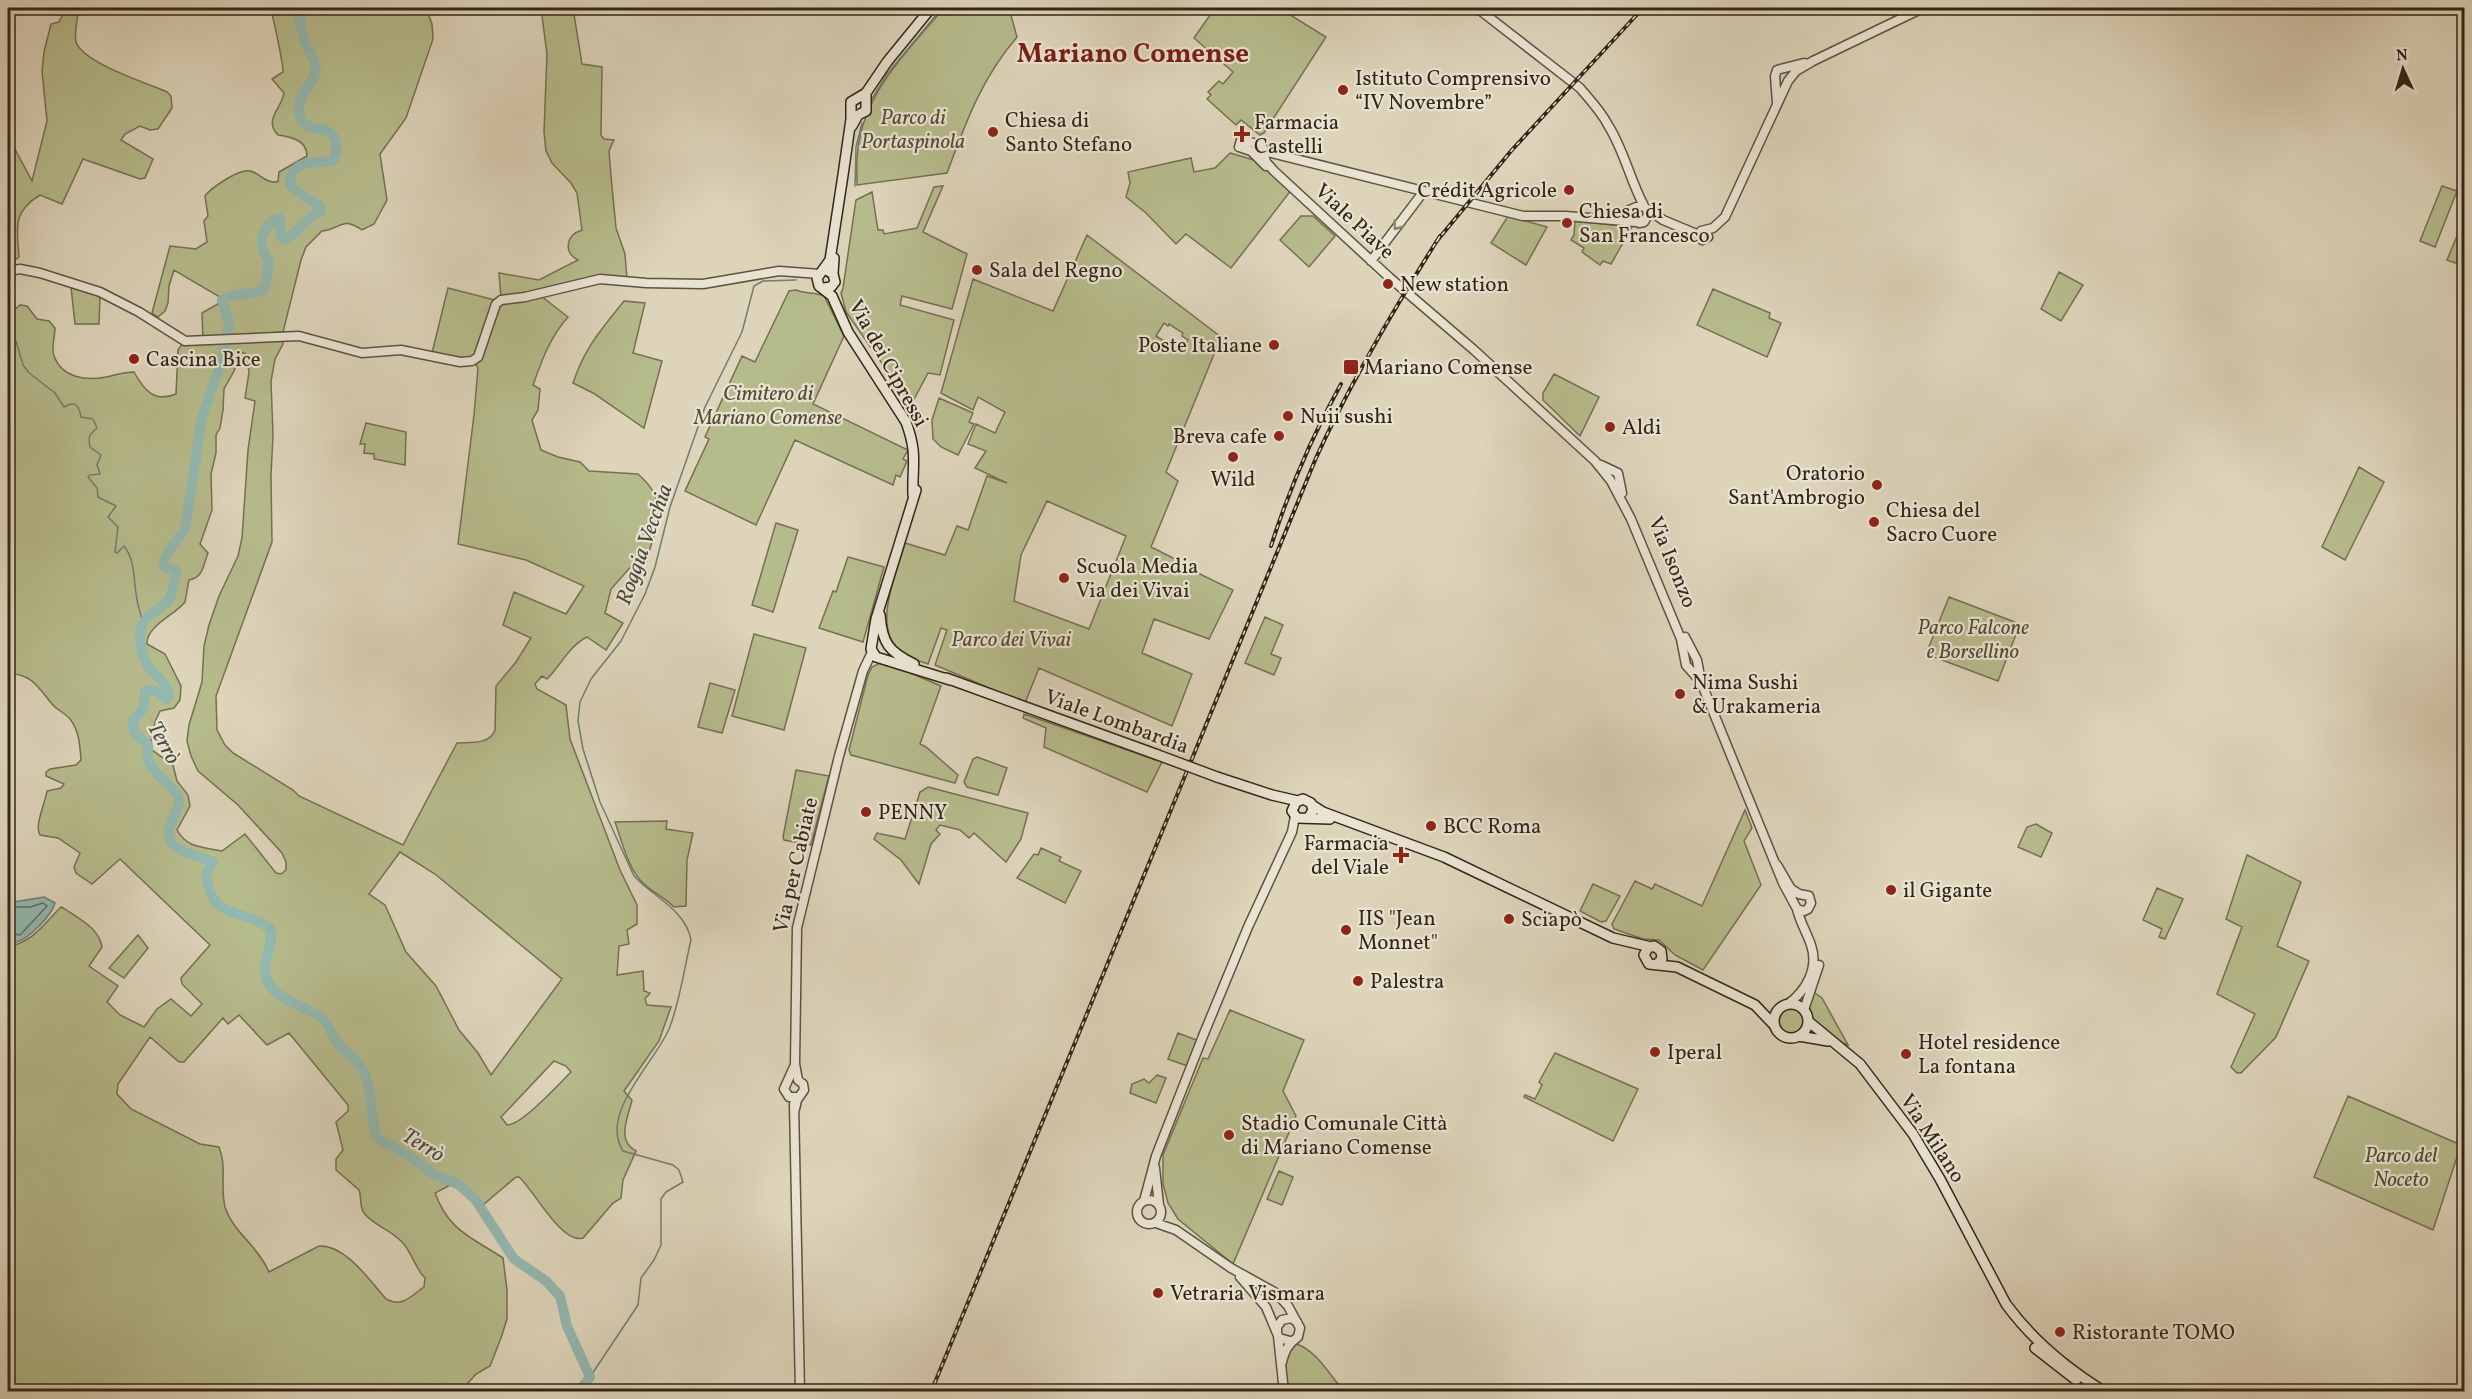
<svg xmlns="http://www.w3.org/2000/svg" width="2472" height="1399" font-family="Vollkorn,serif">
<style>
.green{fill:#b6bb8c;stroke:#747052;stroke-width:1.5;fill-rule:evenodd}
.water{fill:#93b8af;stroke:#6d7e72;stroke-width:1.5}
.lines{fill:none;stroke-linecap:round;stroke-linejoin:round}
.shore{stroke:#636f63;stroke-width:1.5}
.stream{stroke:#6d7e72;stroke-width:1.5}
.river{stroke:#93b8af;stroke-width:10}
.tertiary-casing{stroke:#5e5240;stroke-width:11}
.secondary-casing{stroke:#332617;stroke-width:12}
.tertiary{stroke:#e9e3d2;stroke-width:8}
.secondary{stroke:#e9e3d2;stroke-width:9}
.rail-casing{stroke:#332617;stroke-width:4}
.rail{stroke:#e9e3d2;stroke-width:1.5;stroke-dasharray:4.5;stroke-linecap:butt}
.secondary-bridge-casing{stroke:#332617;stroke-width:12;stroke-linecap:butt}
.secondary-bridge{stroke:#e9e3d2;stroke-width:9}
.oneway{stroke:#8e8474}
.poi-dot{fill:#8f2418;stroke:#e9e3d2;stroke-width:2}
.labels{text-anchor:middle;stroke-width:4.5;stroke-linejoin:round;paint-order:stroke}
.poi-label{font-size:21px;fill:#332617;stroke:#e9e3d2;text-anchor:start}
.park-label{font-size:21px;font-style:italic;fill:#544b34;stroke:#e9e3d2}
.street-label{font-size:21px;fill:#332617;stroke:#e9e3d2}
.water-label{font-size:22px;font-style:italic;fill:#4b4a3d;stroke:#e9e3d2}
.district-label{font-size:27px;font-weight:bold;fill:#7a1f14;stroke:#e9e3d2}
</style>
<rect width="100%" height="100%" fill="#ddd4ba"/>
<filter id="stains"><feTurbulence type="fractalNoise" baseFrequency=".00333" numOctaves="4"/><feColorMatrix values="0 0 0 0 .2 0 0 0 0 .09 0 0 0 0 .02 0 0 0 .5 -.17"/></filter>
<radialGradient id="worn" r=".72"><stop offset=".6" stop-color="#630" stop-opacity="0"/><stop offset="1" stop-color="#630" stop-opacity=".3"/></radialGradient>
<!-- green -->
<path class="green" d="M266 8H426L432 24 433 39 406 118 380 154 387 200 374 224 362 230C341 216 342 229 322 231L306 247 301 260 283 332 203 338 202 313 218 304 220 297 174 270 169 286 168 303 165 311 158 317 152 313 170 246 196 249 207 242 204 221 208 216 205 196C211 188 238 169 250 171 260 173 265 183 276 182L278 181 279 172 307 156C307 140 291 137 278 135 263 120 282 108 284 93L272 79 283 72C284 69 274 20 272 15 270 13 267 10 266 8Z
M541 8H573L582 64 602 67 601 135 604 139 614 140 609 151 611 176 616 228 625 254 627 279 501 298 499 273 539 280 578 260C563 252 566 235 582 230L577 193 571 183 552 163 546 151 544 132 547 54Z
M944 8H1009L1017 37C981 79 966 122 947 173L857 185C857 173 856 160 858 148 865 91 909 49 944 8Z
M1215 8H1279L1326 37 1264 133 1260 135 1241 120 1236 125 1207 99 1211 95 1208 92 1219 81 1223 84 1233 72 1194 38Z
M74 9 78 13C77 23 74 33 76 42 83 63 147 83 167 92L171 96 172 108 158 129 150 130 140 126 125 134 121 140 153 159 145 178 140 179 83 159 62 204 40 195C12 212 17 228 19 257L13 262 8 263V136L32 181 47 121 42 71 44 52 51 24 59 22 63 14Z
M1230 153 1254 160 1292 189 1231 268 1186 234 1176 244 1146 213 1126 197 1130 183 1128 172 1191 158 1194 172 1215 168Z
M943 186 923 232 967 254 952 309 902 296 900 305 954 320 940 375 928 373 911 405 846 312 841 293 843 288 856 200 872 192 878 230H883L884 234 917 228 934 187Z
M2442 186 2457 191 2435 247 2420 241Z
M1301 216H1313L1335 236 1309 267 1280 240Z
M1508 216 1547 227 1526 265 1491 243Z
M1575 221 1632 227 1611 264 1603 261 1600 265 1582 252 1584 248 1571 240 1574 235Z
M2462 224 2464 225V266L2447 260Z
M1087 235 1221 337 1166 472 1178 481 1151 547 1177 560V563L1233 590 1209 639 1154 619 1142 653 1192 674 1172 726 1039 668 1025 703 935 665 947 630 941 628 928 664C918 661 907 657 899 650 872 626 897 572 905 543L945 555 957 526 968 530 987 476 1007 483 975 468 986 451 968 444 976 424 995 433 1005 412 978 397 973 410 941 393 973 279 1053 311ZM1164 323 1168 326 1169 324 1183 333 1182 336 1188 340 1181 352 1156 336ZM1047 501 1126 536 1089 629 1014 601 1021 555Z
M2059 272 2083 285 2061 321 2041 309Z
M71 287 100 295 99 324H75Z
M448 288 495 300 479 349 471 359 463 360 432 353Z
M1713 289 1770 313 1769 318 1781 323 1767 357 1697 325Z
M796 290C806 294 815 292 824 296L844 336 813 404 908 450 903 459 907 461 900 477 896 475 893 485 795 440 756 525 685 491 709 439 705 437 742 356 755 362 789 291Z
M541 296 568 317C550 337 542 360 533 385L540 389 538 410 532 420 541 450 558 457 580 462 589 471 638 474C673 505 655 523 646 564L635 562 611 589 605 613 623 623 606 650 587 637C569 646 561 665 547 679L542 676 535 684 537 689 566 705 570 739 620 870 637 905V924L627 930 629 944 619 946 617 975 643 971 644 991 650 993 645 999 647 1005 671 1007 659 1041 624 1091 632 1100C628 1117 616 1141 636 1151L623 1180 621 1198 613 1203 583 1238C562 1245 534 1190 519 1177H516L483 1205 462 1184 450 1185 435 1193C449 1231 471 1237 503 1258L507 1290V1319L501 1338 490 1366 476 1374 461 1391 8 1392V947C34 941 43 925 61 907L65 909C79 919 99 928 102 947L89 966 118 986 107 1002 120 1015 144 1027 157 1009 171 999 191 1016 202 1004 182 984 181 978 210 945 120 859 92 884 76 873 74 867 80 853 58 838 40 835C34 826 45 804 47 791L61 788 64 784 46 776V772L50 769 76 765 81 760C80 746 79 730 70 719 65 713 57 710 52 704 37 686 33 675 8 673V315L20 305 27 306 37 319 49 321 55 328C55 336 51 348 54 356 62 378 86 381 106 377 116 375 123 372 134 372 144 390 154 403 176 394L178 350 183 343 283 340V344L275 359 271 381 273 435 271 476 272 542 216 696 217 730 225 745 233 753 293 790 299 796 403 845 457 743C470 742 490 745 495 730L496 686 516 662 531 638 503 625 514 592 566 614 584 586 526 560 458 544 474 415 478 368 475 363 499 304ZM241 352 246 354 249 372 245 398 255 401 248 450 242 538 238 556 219 596 209 625 204 646 202 682 189 725 187 741 191 756 198 771 238 805 282 853 286 862V870L281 874 276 873 245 834 222 851C202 847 187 848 177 830L190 806 188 795 177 781 173 765 152 750C149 738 154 722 160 711L174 708 180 700 181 686 165 654 147 644C146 626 175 615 185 602L189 580C204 577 203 565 208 553L200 544 212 510 211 474 216 453V435L220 428 223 410 224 389 234 371ZM400 852 435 874 562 979 491 1075 478 1053 459 1030 436 986 406 952 385 905 369 894ZM239 1015 267 1045 289 1033 348 1105V1111L336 1122 343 1150 336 1159V1170L359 1190C362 1198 359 1206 364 1213 373 1225 391 1230 402 1242 412 1252 414 1267 425 1278L424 1287C411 1296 402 1308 386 1299 371 1282 345 1244 319 1246L269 1272C258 1246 233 1232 225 1207 220 1187 227 1165 219 1147L200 1144 131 1109 117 1094 118 1084 150 1037 179 1062H184L223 1018 228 1024ZM554 1061 566 1066 571 1072C559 1084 522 1125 507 1125L501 1117Z
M624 301 645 303 633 353 662 361 644 428 593 393 573 383C585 347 601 330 624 301Z
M1554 374 1599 397 1580 436 1543 400V393Z
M939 398 973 413 969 422 974 424 958 455 941 447 933 439 932 420Z
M366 423 406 432 405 465 374 459V454L364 453 365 444H360Z
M2359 467 2384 482 2345 560 2322 547Z
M776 523 798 530 773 612 752 605Z
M848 557 884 567 863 642 819 628 833 591 836 592Z
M1949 597 2020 624 1998 681 1926 654Z
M1265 617 1283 625 1271 654 1281 658 1274 675 1245 663Z
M754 634 806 648 784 730 732 716Z
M880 663H887L941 686 920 744 926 747 958 775 955 783 851 755 849 750 868 675 872 667Z
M710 683 735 690 722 733 698 727Z
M1024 714 1162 762 1147 792 1044 747 1046 728 1023 718Z
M977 757 1007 768 998 795 967 787 964 782 973 759Z
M796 770 829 776 811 845 784 840 783 837Z
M928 787 1028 813 1021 839 1006 862 974 833 969 838 960 830 940 825 936 830 940 834 931 844 919 884 901 860 874 839 877 833 905 839 920 792Z
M1745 810 1752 828 1744 841 1761 885 1703 970 1675 955 1659 940 1643 939 1614 929 1612 924 1635 881 1652 889 1655 884 1702 906Z
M667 821 666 829 693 833 687 860 686 906 674 907C664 897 652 892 643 883 628 869 622 841 615 822Z
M2036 824 2052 833 2041 857 2018 847 2027 827Z
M1041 848 1061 857 1059 861 1081 871 1065 903 1017 878 1034 854 1038 855Z
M2247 855 2301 882 2277 946 2309 961 2276 1037 2241 1073H2237L2231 1067 2255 1014 2217 994 2242 927 2226 919Z
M1593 884 1620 896 1606 921 1601 922 1580 911Z
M2157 888 2183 899 2165 939 2159 937 2162 929 2143 920Z
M138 935 148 948 124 978 109 968Z
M1812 991 1822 998 1848 1045C1834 1040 1811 1027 1808 1010 1807 1004 1810 997 1812 991Z
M1779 1021a12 12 0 1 1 24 0a12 12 0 1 1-24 0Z
M1230 1010 1304 1040 1283 1091 1296 1116 1233 1264 1178 1219 1168 1203 1163 1184V1155L1203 1058 1208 1059Z
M1178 1033 1199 1041 1190 1067 1168 1059Z
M1555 1053 1638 1089 1613 1141 1524 1097 1525 1095 1535 1099 1542 1085 1539 1082Z
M1157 1075 1166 1078 1156 1103 1130 1093 1132 1084 1144 1079 1149 1083Z
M2348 1096 2461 1145 2433 1230 2314 1177Z
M1279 1171 1293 1177 1282 1205 1267 1199Z
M1297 1344C1318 1352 1330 1376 1344 1391L1288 1392C1286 1376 1281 1354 1297 1344Z"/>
<!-- water -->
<path class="water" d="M44 897 55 903C52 915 28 940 16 942L12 939H8V903Z"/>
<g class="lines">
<!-- shore -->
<path class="shore" d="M8 907H30L43 903 47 906 20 935 8 933"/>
<!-- stream -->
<path class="stream" d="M870 102 887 74 942 8
M855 186 856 147 862 123
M8 335 16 341 23 365 29 373 55 393 64 407C76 400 79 406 81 417L93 419 97 428C89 435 88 436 90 447L101 455 97 465 100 474 90 475 88 477 97 488 98 497 116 506 108 517 118 527 115 552 117 553 124 546C136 561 133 581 137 599 138 607 141 615 143 623
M590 1377 638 1305 641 1278 654 1260 661 1245V1199L666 1192 683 1182 679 1170 673 1165 623 1151C599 1113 654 1064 669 1029 680 1002 684 969 691 940 686 910 652 896 634 876L600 802 583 749 578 721 580 702 591 679 621 641 645 594 655 567 670 507 705 407 742 332 754 286 763 281 796 280"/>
<!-- river -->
<path class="river" d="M298 8C300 19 301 32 306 44 309 52 315 60 316 69 316 84 290 99 302 120 311 135 333 122 336 144 337 151 336 156 332 161 318 164 300 159 292 174 289 179 290 184 293 188 301 196 313 200 321 208V211C306 217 300 231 286 239L281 237 280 219H275C260 232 257 244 269 261L265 289C252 297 233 291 222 300L229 322 224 355 202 417 185 529C178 542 165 551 163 566L176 571C176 575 172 594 170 598 163 611 142 613 140 633 139 643 144 662 150 669 158 678 167 683 169 696L166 699 153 690 145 691 144 707 132 723 135 733 148 745C148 750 147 754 148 759 151 773 170 782 177 795 187 814 149 833 183 851 192 855 203 858 213 862L206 872C210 921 239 907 270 928 275 947 259 963 268 982 277 1000 305 1006 321 1017 330 1024 331 1036 338 1044 344 1052 354 1057 361 1067 374 1086 369 1116 377 1138L414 1159 433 1174 458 1184 475 1199 514 1259 546 1281 560 1296 567 1326 590 1377 578 1392"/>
<defs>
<path id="tertiary" d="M1477 8 1580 88C1590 100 1601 111 1608 125 1624 150 1630 180 1644 206
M1777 103 1775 76 1777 70 1804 63
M1264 151 1523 216H1566L1636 222
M1263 152 1266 162 1274 171 1390 278 1474 350 1595 461 1611 481 1631 519 1681 639 1686 665 1701 682
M1256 155H1261L1264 151 1262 145 1241 140 1239 147 1251 151 1266 166
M1611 218 1641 205 1663 220 1699 235 1702 240 1708 237 1706 231
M1633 220 1639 223 1644 222 1648 215 1647 209
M1699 235 1701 231 1713 228 1725 217 1788 81 1796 71 1813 61 1923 8
M1371 261 1424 191
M8 271 20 269 40 273 100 292 139 312 185 341 299 336 362 353 401 350 460 362 472 361 478 357 496 304 501 300 525 297 600 279 646 283 703 284 779 271 820 274
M1601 465 1618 473 1622 493
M1685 637 1697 660 1701 682 1783 883 1797 909 1804 911 1808 909 1811 903 1809 896 1799 894 1791 889 1777 865
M1788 1004C1806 991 1819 968 1811 945 1807 933 1800 922 1797 909
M1804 1010 1819 965
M794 1067 784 1089 789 1097H799
M794 1104 800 1392
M795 1109 797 1100 804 1090 803 1084 798 1080 795 1064 797 928 839 756 863 671 872 652
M1155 1168 1159 1205
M1137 1212a12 12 0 1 1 24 0a12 12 0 1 1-24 0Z
M1144 1201 1156 1156 1203 1036 1248 927 1292 832 1295 816
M1156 1223 1176 1230 1231 1268 1276 1293 1288 1306 1300 1328 1298 1337C1288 1344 1285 1350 1282 1362
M1240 1277 1266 1307 1279 1338 1290 1341
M1277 1333V1327L1282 1320 1291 1318 1297 1322
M1278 1336 1284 1392"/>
<path id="secondary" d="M852 126 858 115 866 111V93
M833 274 834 258
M824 288 831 287 835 282 833 274 828 271
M916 490 876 619 871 649 876 657 950 680
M913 495C912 464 918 455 906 422L848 332 832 296 819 286 817 278 830 260 843 175 851 119V102L866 93 887 62 931 8
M880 615C882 643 889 652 914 664
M946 678 1158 755
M1217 777 1272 795 1298 801
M1312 805 1323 812 1444 857 1613 938 1651 947
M1309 817 1313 810 1311 803 1303 799 1296 802 1292 811 1297 818 1330 819
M1657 964 1662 959 1661 951 1654 946 1648 948 1644 955 1649 964 1677 967 1755 1005 1774 1025
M1774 1021a17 17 0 1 1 34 0a17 17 0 1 1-34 0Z
M1808 1021 1860 1064 1913 1134 1940 1179 2006 1304C2033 1341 2066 1368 2105 1392
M1799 1036 1828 1041
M2035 1348 2076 1380"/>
</defs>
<!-- tertiary casing -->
<use href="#tertiary" class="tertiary-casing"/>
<!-- secondary casing -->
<use href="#secondary" class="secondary-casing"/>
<!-- tertiary -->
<use href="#tertiary" class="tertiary"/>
<!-- secondary -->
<use href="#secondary" class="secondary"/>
<defs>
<path id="rail" d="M1436 242 1511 151 1643 8
M1271 546C1289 490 1312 436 1341 384
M931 1392 1316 458C1351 381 1395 307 1440 236"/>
</defs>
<!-- rail casing -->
<use href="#rail" class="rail-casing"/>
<!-- rail -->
<use href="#rail" class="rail"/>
<defs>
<path id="secondary-bridge" d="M1158 755 1217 777"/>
</defs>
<!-- secondary-bridge casing -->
<use href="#secondary-bridge" class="secondary-bridge-casing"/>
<!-- secondary-bridge -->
<use href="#secondary-bridge" class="secondary-bridge"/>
</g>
<!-- one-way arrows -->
<defs><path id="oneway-chevron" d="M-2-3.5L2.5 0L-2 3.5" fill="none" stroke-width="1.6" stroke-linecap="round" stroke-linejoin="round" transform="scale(1.5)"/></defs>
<use class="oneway" href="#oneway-chevron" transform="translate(1397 226) rotate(127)"/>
<!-- markers -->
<g class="poi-dot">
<circle cx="1343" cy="90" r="6"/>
<circle cx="993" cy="132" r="6"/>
<path d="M1239 125h6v6h6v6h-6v6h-6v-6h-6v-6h6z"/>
<circle cx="1569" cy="190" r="6"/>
<circle cx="1567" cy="223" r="6"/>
<circle cx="977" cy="270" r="6"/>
<circle cx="1388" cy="284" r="6"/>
<circle cx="1274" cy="345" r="6"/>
<circle cx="134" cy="359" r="6"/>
<rect x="1343" y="359" width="16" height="16" rx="3"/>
<circle cx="1288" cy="416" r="6"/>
<circle cx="1610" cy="427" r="6"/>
<circle cx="1279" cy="436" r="6"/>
<circle cx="1233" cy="457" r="6"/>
<circle cx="1877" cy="485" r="6"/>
<circle cx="1874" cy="522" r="6"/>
<circle cx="1064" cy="578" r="6"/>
<circle cx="1680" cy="694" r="6"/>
<circle cx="866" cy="812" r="6"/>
<circle cx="1431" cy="826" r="6"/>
<path d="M1398 846h6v6h6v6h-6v6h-6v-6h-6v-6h6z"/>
<circle cx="1891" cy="890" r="6"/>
<circle cx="1509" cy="919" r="6"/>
<circle cx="1346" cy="930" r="6"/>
<circle cx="1358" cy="981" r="6"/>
<circle cx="1655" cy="1052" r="6"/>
<circle cx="1906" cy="1054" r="6"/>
<circle cx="1229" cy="1135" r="6"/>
<circle cx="1158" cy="1293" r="6"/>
<circle cx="2060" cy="1332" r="6"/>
</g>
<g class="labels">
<!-- poi labels -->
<g class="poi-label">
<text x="1355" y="85">Istituto Comprensivo<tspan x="1355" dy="24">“IV Novembre”</tspan></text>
<text x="1005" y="127">Chiesa di<tspan x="1005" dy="24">Santo Stefano</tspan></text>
<text x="1254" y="129">Farmacia<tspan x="1254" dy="24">Castelli</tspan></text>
<text x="1557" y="197" text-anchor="end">Crédit Agricole</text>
<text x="1579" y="218">Chiesa di<tspan x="1579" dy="24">San Francesco</tspan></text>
<text x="989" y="277">Sala del Regno</text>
<text x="1400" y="291">New station</text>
<text x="1262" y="352" text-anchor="end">Poste Italiane</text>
<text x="146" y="366">Cascina Bice</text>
<text x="1364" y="374">Mariano Comense</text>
<text x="1300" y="423">Nuii sushi</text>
<text x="1622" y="434">Aldi</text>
<text x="1267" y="443" text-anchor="end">Breva cafe</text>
<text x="1865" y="480" text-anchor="end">Oratorio<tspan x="1865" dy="24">Sant'Ambrogio</tspan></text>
<text x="1233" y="486" text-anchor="middle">Wild</text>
<text x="1886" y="517">Chiesa del<tspan x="1886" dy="24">Sacro Cuore</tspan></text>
<text x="1076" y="573">Scuola Media<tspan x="1076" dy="24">Via dei Vivai</tspan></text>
<text x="1692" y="689">Nima Sushi<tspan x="1692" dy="24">&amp; Urakameria</tspan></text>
<text x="878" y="819">PENNY</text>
<text x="1443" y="833">BCC Roma</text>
<text x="1389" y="850" text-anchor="end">Farmacia<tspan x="1389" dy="24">del Viale</tspan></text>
<text x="1903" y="897">il Gigante</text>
<text x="1358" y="925">IIS "Jean<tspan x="1358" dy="24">Monnet"</tspan></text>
<text x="1521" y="926">Sciapò</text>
<text x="1370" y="988">Palestra</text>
<text x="1918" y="1049">Hotel residence<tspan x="1918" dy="24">La fontana</tspan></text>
<text x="1667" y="1059">Iperal</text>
<text x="1241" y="1130">Stadio Comunale Città<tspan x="1241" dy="24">di Mariano Comense</tspan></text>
<text x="1170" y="1300">Vetraria Vismara</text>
<text x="2072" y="1339">Ristorante TOMO</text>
</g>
<!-- park labels -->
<g class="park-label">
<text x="913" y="124">Parco di<tspan x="913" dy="24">Portaspinola</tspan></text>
<text x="768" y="400">Cimitero di<tspan x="768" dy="24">Mariano Comense</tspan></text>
<text x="1973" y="634">Parco Falcone<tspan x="1973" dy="24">e Borsellino</tspan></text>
<text x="1011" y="646">Parco dei Vivai</text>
<text x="2401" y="1162">Parco del<tspan x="2401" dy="24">Noceto</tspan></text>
</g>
<!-- street labels -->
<g class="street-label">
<text transform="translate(1355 221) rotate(43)" y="7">Viale Piave</text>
<text transform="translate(889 363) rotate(61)" y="7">Via dei Cipressi</text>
<text transform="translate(1673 562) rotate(68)" y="7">Via Isonzo</text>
<text transform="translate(1117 721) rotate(20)" y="7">Viale Lombardia</text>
<text transform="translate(795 865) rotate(-77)" y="7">Via per Cabiate</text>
<text transform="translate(1933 1138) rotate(57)" y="7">Via Milano</text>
</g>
<!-- water labels -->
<g class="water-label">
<text transform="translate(643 544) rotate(-70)" y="8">Roggia Vecchia</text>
<text transform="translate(165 742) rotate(61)" y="8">Terrò</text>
<text transform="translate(424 1144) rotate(31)" y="8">Terrò</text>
</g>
<!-- district labels -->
<g class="district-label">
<text x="1133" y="62">Mariano Comense</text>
</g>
</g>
<!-- margin -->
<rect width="2472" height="1399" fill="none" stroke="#ddd4ba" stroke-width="30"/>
<rect x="9" y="9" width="2454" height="1381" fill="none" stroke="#332617" stroke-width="3"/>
<rect x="15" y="15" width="2442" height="1369" fill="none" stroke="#332617" stroke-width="1.5"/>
<!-- north arrow -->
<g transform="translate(2403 69) rotate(356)" stroke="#e9e3d2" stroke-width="4.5" paint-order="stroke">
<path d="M0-4.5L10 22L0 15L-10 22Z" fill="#332617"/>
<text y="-9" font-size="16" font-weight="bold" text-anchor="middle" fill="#332617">N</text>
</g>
<rect width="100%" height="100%" filter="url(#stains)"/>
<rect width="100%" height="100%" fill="url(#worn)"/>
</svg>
